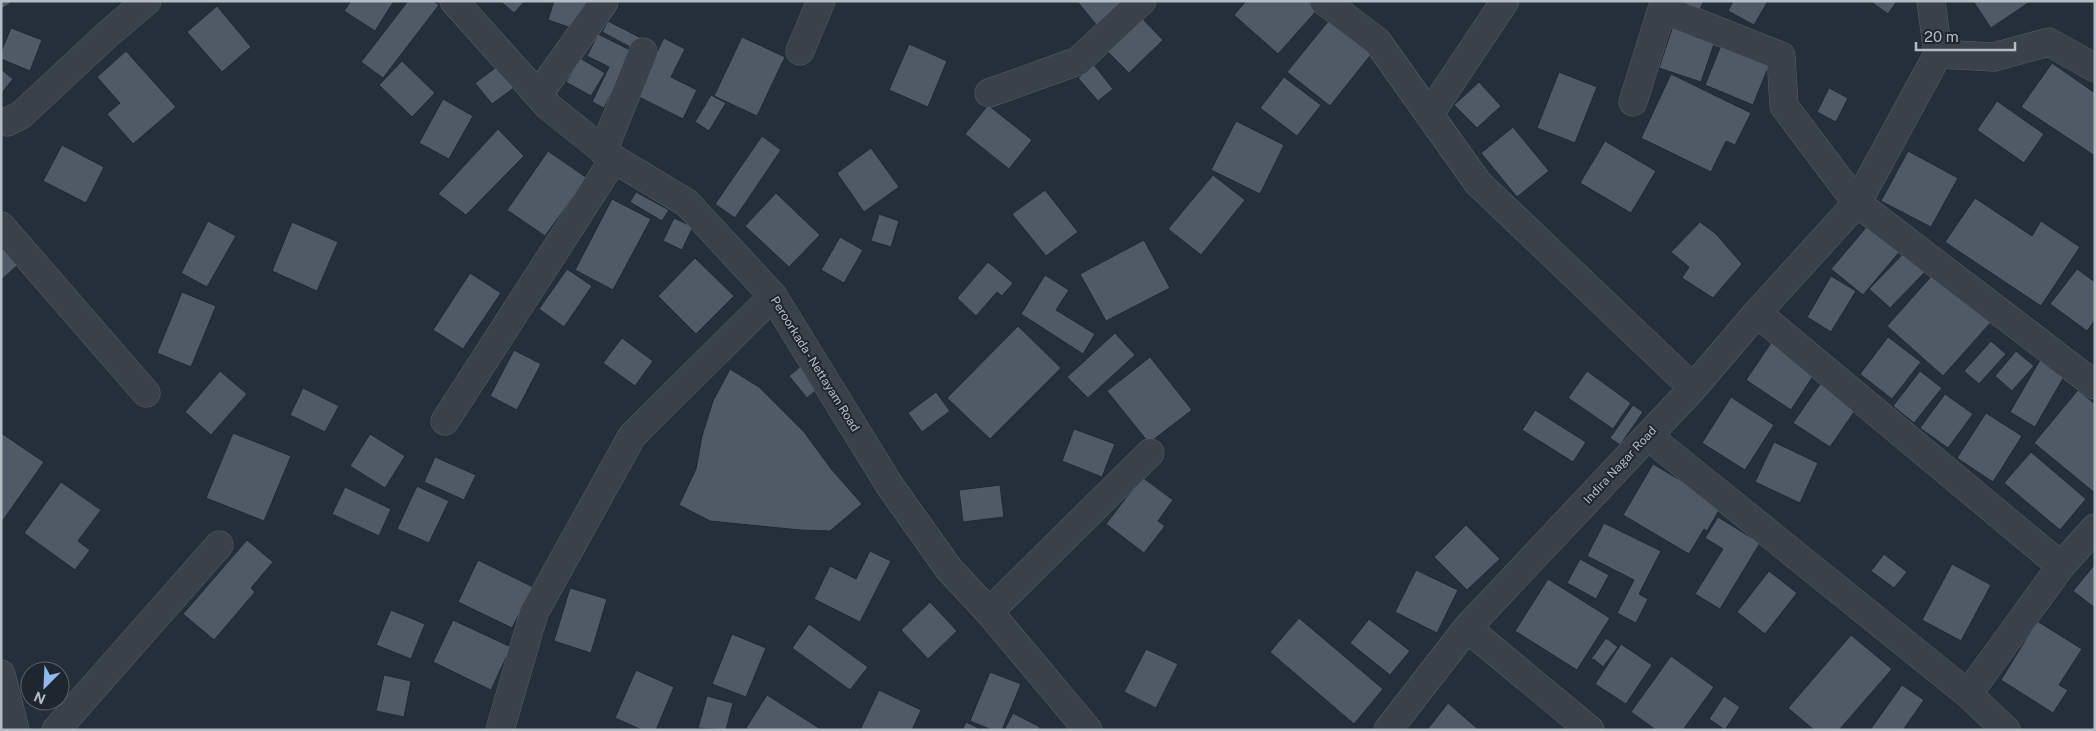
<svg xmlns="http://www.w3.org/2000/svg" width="2096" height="731" font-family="'Public Sans',sans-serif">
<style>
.building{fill:#505a67;stroke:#202831}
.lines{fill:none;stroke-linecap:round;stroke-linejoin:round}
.minor-casing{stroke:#575f68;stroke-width:29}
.minor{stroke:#39414a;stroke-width:28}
.labels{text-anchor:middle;stroke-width:4;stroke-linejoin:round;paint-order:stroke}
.street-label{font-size:12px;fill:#b4bcc6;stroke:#1e262f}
</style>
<rect width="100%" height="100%" fill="#252f3a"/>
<!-- building -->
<path class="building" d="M1 1H14L1 9Z
M351 1H394L375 31 344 11Z
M408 1H433L439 5 383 78 361 62Z
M500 1H525L514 13Z
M554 1H590L580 31 548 20Z
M1077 1H1128L1098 27Z
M1246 1H1309L1318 9 1278 54 1234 15Z
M1681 1H1704L1699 11Z
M1733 1H1768L1754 25 1728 11Z
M1870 1H1897L1888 14Z
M1973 1H2031L1991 28Z
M217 6 251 47 222 72 187 32Z
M1137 13 1163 40 1129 73 1102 46Z
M1330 19 1373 52 1330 106 1287 72Z
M608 21 641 38 636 50 602 32Z
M1674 23 1716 38 1701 82 1659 68Z
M11 28 42 40 30 71 1 59V52Z
M598 34 632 51 604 108 592 102 609 67 587 56Z
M742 37 785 57 757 116 714 96Z
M664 38 685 49 671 77 697 90 683 119 635 95Z
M1724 38 1772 58 1753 105 1705 85Z
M909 44 947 61 928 107 889 90Z
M126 51 176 107 133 144 107 114 120 103 97 77Z
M580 58 605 73 591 96 566 82Z
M402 61 435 93 412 117 379 85Z
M2052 63 2095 93V156L2021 107Z
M1094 65 1113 89 1098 101 1078 78Z
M498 66 515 87 492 104 475 83Z
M1 69 13 79 1 94Z
M1559 72 1597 87 1575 143 1537 128Z
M1671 74 1751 113 1735 145 1726 141 1711 172 1641 138Z
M1284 77 1321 105 1297 136 1260 108Z
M1479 82 1501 106 1477 128 1454 105Z
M1829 88 1848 98 1836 122 1817 112Z
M711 95 726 103 709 131 695 122Z
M443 99 473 116 449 159 419 143Z
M1997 101 2044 134 2024 163 1977 130Z
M988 105 1032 140 1009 169 965 134Z
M1236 121 1284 145 1260 194 1211 170Z
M1513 127 1549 171 1517 197 1481 153Z
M498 129 524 156 466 215 438 194Z
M762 136 781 150 735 218 715 204Z
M1605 141 1656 171 1631 213 1580 183Z
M62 145 104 167 86 203 43 181Z
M871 148 899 187 864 212 837 173Z
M548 151 587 178 545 236 507 210Z
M1908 151 1958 178 1931 227 1881 201Z
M1213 175 1245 200 1201 255 1168 229Z
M1045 190 1078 232 1046 256 1012 214Z
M636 192 669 210 662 221 630 202Z
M776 193 820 235 789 267 745 226Z
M1975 198 2032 236 2041 221 2080 247 2041 306 1945 242Z
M612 199 651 219 613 290 575 270Z
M879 214 899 221 891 247 871 241Z
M674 218 693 227 682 250 663 241Z
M208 221 236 236 207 287 181 273Z
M292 222 338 242 317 291 272 271Z
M1700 222 1716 234 1742 264 1713 298 1682 278 1689 267 1671 252Z
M1869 224 1901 250 1863 295 1831 269Z
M840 237 863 250 844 283 821 270Z
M1144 240 1170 288 1106 321 1080 274Z
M1 244 19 264 1 280Z
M1904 253 1925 272 1890 308 1869 289Z
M695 258 734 296 696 334 658 296Z
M988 262 1013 283 1002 296 997 292 976 316 957 298Z
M567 269 592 286 564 327 539 309Z
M2077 269 2095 282V320L2087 331 2050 304Z
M1936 271 1992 321 1943 376 1887 326Z
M470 273 501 293 463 349 433 330Z
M1045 275 1069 290 1056 310 1095 334 1083 354 1021 314Z
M1831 276 1856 291 1831 332 1807 317Z
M182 292 216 306 191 367 157 353Z
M1018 326 1061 368 990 439 947 398Z
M1115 333 1135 355 1088 398 1067 377Z
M1888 337 1921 362 1892 399 1860 374Z
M622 338 653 361 635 386 603 363Z
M1991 341 2006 354 1979 384 1964 371Z
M1771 343 1815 373 1791 410 1746 380Z
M514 350 541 364 517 410 490 396Z
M2016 351 2034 366 2012 391 1995 376Z
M1150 357 1192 410 1149 443 1107 391Z
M2040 360 2065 375 2035 427 2010 412Z
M801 366 820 387 807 398 789 376Z
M730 369 759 387 804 432 832 470 862 504 830 531 800 530 710 521 679 505 696 469 702 436 713 401Z
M220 371 247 394 211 435 185 412Z
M1587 371 1631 403 1613 429 1568 398Z
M1920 371 1942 388 1914 423 1893 406Z
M1820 384 1856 409 1830 447 1793 423Z
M303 388 339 406 325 432 290 415Z
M2078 390 2095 404V493L2034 443Z
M936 392 950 411 922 432 908 413Z
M1945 394 1973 414 1948 448 1920 428Z
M1731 397 1774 425 1745 470 1702 443Z
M1633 405 1643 412 1620 445 1610 438Z
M1535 410 1586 442 1573 462 1522 430Z
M1986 413 2022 436 1993 482 1957 458Z
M1074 429 1115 444 1102 477 1062 461Z
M1 433 44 462 1 523Z
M233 433 291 456 264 521 206 498Z
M370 434 405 456 385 488 350 466Z
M1774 442 1818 463 1800 503 1755 482Z
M2031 452 2086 499 2060 530 2004 483Z
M435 457 476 475 464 500 424 482Z
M1653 464 1722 505 1707 531 1704 529 1689 554 1623 515Z
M1142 477 1173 500 1158 521 1165 526 1144 553 1106 524Z
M61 482 101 510 78 541 90 550 75 570 24 533Z
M1000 485 1004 517 963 522 959 490Z
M417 486 449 501 429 543 397 529Z
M345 487 391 509 379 536 332 514Z
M1718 517 1760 543 1720 609 1695 594 1723 549 1705 538Z
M1604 523 1661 551 1639 594 1648 599 1636 623 1617 613 1634 580 1587 556Z
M1466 525 1500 559 1467 590 1434 557Z
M247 540 273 562 251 588 255 592 214 640 183 614Z
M870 551 891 561 860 622 814 599 830 566 856 579Z
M1884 554 1907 572 1894 588 1871 571Z
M1580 559 1609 575 1596 599 1567 583Z
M478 560 533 587 512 628 458 602Z
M1952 564 1991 585 1961 641 1922 620Z
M2095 564V608L2073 591Z
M1416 570 1458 590 1437 633 1395 612Z
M1769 571 1797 593 1765 634 1737 612Z
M1548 579 1610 618 1577 670 1515 631Z
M570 588 607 599 591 653 554 641Z
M930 602 957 631 928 659 901 630Z
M391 610 425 624 411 659 376 645Z
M1299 618 1383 689 1354 724 1270 652Z
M1369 619 1410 651 1390 675 1350 643Z
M453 620 511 647 491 690 433 662Z
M2037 621 2082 649 2059 685 2068 690 2053 713 2001 680Z
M809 624 868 667 850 690 792 648Z
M732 634 766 648 746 697 712 684Z
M1851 635 1892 669 1839 730H1814L1788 708Z
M1606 638 1618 647 1603 667 1595 660 1591 659Z
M1621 644 1652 665 1626 704 1595 684Z
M1146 649 1178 664 1156 708 1124 692Z
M1671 656 1714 687 1683 730H1656L1631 712Z
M636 670 674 687 656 730H642L615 718Z
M990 672 1021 684 1002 730H992L970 721Z
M384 675 411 681 404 717 376 711Z
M1902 685 1924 700 1903 730H1870Z
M879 690 921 710 912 730H860Z
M767 695 822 730H748L746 728Z
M707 696 733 703 726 730 698 728Z
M1724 696 1740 707 1725 730 1709 719Z
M1448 703 1479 730H1427Z
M1013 713 1040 727 1039 730H1004Z
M966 722 982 730H962Z"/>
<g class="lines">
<defs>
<path id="minor" d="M454 1 549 107 614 159 687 203 773 296 890 486 949 569 989 612 1088 730
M1324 1 1377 41 1478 183 1693 388
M800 51 821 1
M1938 54 1994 57 2049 42 2095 68
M989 93 1078 61 1142 1
M538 95 604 2
M1633 102 1662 9 1781 56 1784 106 1857 203 2095 385
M1429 115 1505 1
M1 121 7 122 21 115 108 34 147 1
M603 151 643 52
M1 226 146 393
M1757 313 2061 566
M445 421 614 159
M1648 436 1968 694
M989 612 1150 453
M1467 628 1590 730
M1 674 15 730
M56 730 219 545
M500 730 534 613 632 436 773 296
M1388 730 1467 628 1693 388 1757 313 1857 203 1938 54 1931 1
M2006 730 1968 694 2061 566 2095 528"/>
</defs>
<!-- minor casing -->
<use href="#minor" class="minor-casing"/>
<!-- minor -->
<use href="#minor" class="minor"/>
</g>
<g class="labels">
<!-- street labels -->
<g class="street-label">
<text transform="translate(815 364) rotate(58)" y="4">Peroorkada - Nettayam Road</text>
<text transform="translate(1620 465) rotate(-47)" y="4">Indira Nagar Road</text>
</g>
</g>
<!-- border -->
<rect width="2096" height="731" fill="none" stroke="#b4bcc6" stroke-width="5"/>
<!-- north arrow -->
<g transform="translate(45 686) rotate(204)"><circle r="24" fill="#1e262f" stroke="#5a626b"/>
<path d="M0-4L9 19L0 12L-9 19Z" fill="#91b9ee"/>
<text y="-8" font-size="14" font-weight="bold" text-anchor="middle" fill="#b4bcc6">N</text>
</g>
<!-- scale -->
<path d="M1916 42v8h99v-8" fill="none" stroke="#b4bcc6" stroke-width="2.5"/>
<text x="1924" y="42" font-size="15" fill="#b4bcc6" stroke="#1e262f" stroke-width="4" paint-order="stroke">20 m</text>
</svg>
